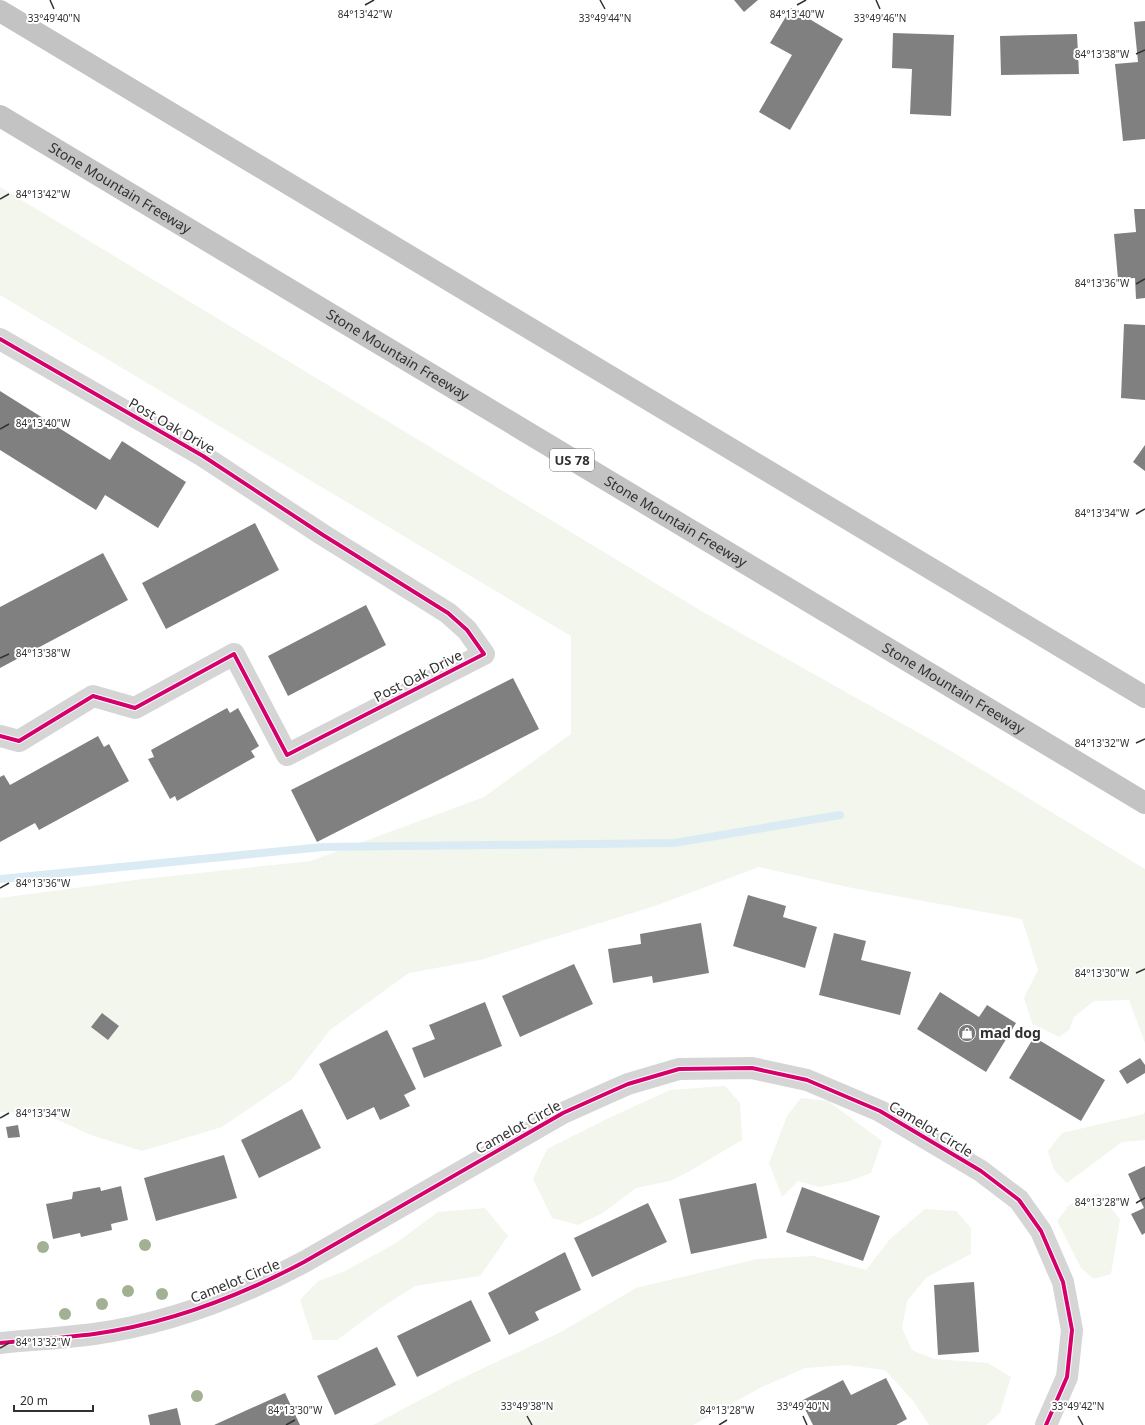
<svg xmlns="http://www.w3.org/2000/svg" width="1145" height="1425" font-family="'Noto Sans',sans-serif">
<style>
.green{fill:#f2f6ed}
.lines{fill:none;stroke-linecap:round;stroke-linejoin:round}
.stream{stroke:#daebf4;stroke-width:8}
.building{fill:#808080}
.minor{stroke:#d5d5d5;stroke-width:22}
.highway{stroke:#c3c3c3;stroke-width:22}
.cycleway-casing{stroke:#fff;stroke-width:6}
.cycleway{stroke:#d6006c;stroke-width:4}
.tree{fill:#a2b193}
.ticks{fill:none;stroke:#313131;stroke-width:1.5}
.labels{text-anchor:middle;stroke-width:4;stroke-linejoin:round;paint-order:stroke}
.shield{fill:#fff;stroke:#6f6f6f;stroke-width:1}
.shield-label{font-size:13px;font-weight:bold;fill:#313131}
.street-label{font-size:14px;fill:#313131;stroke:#fff}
.poi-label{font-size:14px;font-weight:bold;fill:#313131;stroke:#fff;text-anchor:start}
.ticks-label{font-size:10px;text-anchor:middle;fill:#313131;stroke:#fff;stroke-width:4;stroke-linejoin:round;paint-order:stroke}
</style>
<rect width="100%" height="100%" fill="#fff"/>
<!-- green -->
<path class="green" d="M0 187 703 612 951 751 1145 869V1043L1129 1000 1094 1001 1074 1017 1069 1030 1059 1037 1032 1023 1024 998 1038 970 1022 919 852 888 759 867 655 906 480 960 409 973 330 1030 292 1079 222 1127 142 1151 91 1135 43 1113 0 1112V898L143 879 311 861 484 797 571 734V636L0 295Z
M725 1086 740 1103 742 1140 688 1172 670 1181 636 1188 603 1213 578 1225 552 1218 533 1179 547 1149 613 1116 670 1090Z
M801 1098 828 1101 882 1141 871 1173 850 1181 820 1187 798 1181 782 1197 769 1163 787 1116Z
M1145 1112V1140L1122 1142 1067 1183 1054 1170 1048 1151 1062 1133 1143 1114Z
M1098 1193 1120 1219 1111 1274 1094 1279 1081 1268 1057 1221 1069 1205Z
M485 1208 508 1236 480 1276 415 1286 379 1309 337 1340H313L300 1300 318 1281 345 1271 396 1243 438 1212Z
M925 1209 956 1211 971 1228V1254L927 1277 907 1301 902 1328 912 1350 934 1359 988 1363 1011 1377 1000 1413 986 1425H929L914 1402 885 1370 846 1365 805 1368 760 1388 693 1425H373L456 1381 561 1332 636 1288 757 1259 814 1256 866 1270 890 1239Z"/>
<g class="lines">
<!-- stream -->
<path class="stream" d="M0 879 323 847 674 843 840 815"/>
</g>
<!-- building -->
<path class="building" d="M734 0H758L744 12Z
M791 8 843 39 790 130 759 112 792 55 770 43Z
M1145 21V139L1123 141 1115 64 1138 62 1134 22Z
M893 33 954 35 951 116 910 114 912 69 892 68Z
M1077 34 1079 74 1001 75 1000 36Z
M1134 209H1145V298L1136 299 1135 278 1118 279 1114 234 1136 232Z
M1124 324 1145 325V400L1121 398Z
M0 391 110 460 122 441 186 482 158 528 105 495 96 510 0 450Z
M1145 445V471L1133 462Z
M255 523 279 570 166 629 142 583Z
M103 553 128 600 0 668V607Z
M366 605 386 645 288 696 268 656Z
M513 678 539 729 317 842 291 790Z
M227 708 230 713 238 708 259 746 251 751 255 757 177 801 175 796 170 799 148 759 154 757 151 750Z
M98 736 104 747 109 744 129 781 39 830 35 823 0 842V777L4 775 10 785Z
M748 895 786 906 783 917 817 927 805 968 733 946Z
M701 923 709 973 653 983 652 976 613 983 608 949 641 944 640 934Z
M834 933 866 941 861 960 911 972 900 1015 819 995Z
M574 964 593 1004 520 1037 502 996Z
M940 992 979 1017 987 1005 1016 1023 986 1072 917 1029Z
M485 1002 502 1046 424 1078 412 1048 435 1039 429 1025Z
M102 1013 119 1026 108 1040 91 1027Z
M387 1030 416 1089 404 1095 410 1106 380 1120 374 1107 347 1120 319 1064Z
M1034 1037 1105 1080 1081 1121 1009 1078Z
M1140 1058 1145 1065V1073L1127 1084 1119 1071Z
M302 1109 321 1148 259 1178 241 1140Z
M18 1125 20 1137 8 1138 6 1127Z
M224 1155 237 1198 156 1221 144 1178Z
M1145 1166V1233L1142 1235 1131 1214 1144 1208 1128 1174Z
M756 1183 767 1238 691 1254 679 1199Z
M121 1186 128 1220 111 1224 112 1230 81 1237 80 1233 53 1239 46 1204 72 1199 73 1192 100 1187 101 1191Z
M802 1187 880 1216 863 1261 786 1232Z
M648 1203 667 1242 592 1277 574 1238Z
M565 1252 581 1290 535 1312 539 1320 509 1335 488 1293Z
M974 1282 979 1352 938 1355 934 1285Z
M471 1300 491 1341 417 1377 397 1336Z
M377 1347 396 1385 335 1415 317 1376Z
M886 1378 907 1419 896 1425H813L801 1401 843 1380 851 1395Z
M285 1393 300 1425H214L225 1420Z
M177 1408 181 1425H150L148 1415Z"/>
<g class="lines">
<!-- minor -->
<path class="minor" d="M0 339 203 456 323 535 448 613 467 630 484 654 287 755 234 654 135 708 93 696 19 741 0 736
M0 1343C31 1340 63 1338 94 1334 166 1324 240 1296 304 1262L563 1113 612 1091 628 1084 679 1069 752 1068 807 1080 880 1111 981 1171 1019 1200 1041 1231 1063 1282 1072 1330 1067 1377 1046 1425"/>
<!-- highway -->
<g class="highway">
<path d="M0 11 1145 697"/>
<path id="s1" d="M0 116 1145 803"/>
</g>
<defs>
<path id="cycleway" d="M0 339 203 456 323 535 448 613 467 630 484 654 287 755 234 654 135 708 93 696 19 741 0 736
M0 1343C31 1340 63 1338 94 1334 166 1324 240 1296 304 1262L563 1113 612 1091 628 1084 679 1069 752 1068 807 1080 880 1111 981 1171 1019 1200 1041 1231 1063 1282 1072 1330 1067 1377 1046 1425"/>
</defs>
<!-- cycleway casing -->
<use href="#cycleway" class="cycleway-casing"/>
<!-- cycleway -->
<use href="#cycleway" class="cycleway"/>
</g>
<!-- trees -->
<g class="tree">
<circle cx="145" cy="1245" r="6"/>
<circle cx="43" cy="1247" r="6"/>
<circle cx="128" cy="1291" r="6"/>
<circle cx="162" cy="1294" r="6"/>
<circle cx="102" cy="1304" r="6"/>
<circle cx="65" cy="1314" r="6"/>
<circle cx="197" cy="1396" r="6"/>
</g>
<!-- ticks -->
<path class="ticks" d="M50 0 54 9M600 0 605 9M876 0 880 9M365 5 374 0M797 5 806 0M1136 54 1145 50M0 199 9 194M1136 284 1145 279M0 429 9 424M1136 514 1145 509M0 658 9 654M1136 743 1145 739M0 888 9 883M1136 973 1145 969M0 1118 9 1113M1136 1203 1145 1198M0 1348 9 1343M527 1416 532 1425M803 1416 807 1425M1078 1416 1083 1425M286 1425 295 1420M719 1425 727 1420"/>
<!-- icons -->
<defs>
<symbol id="shop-disc" viewBox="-11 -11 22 22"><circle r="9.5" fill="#797979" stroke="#fff"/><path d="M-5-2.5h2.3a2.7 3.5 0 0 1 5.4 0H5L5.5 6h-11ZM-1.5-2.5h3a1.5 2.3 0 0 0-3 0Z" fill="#fff"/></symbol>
</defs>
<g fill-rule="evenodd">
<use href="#shop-disc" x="957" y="1023" width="20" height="20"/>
</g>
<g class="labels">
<!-- shield labels -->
<rect class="shield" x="550" y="449" width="44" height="22" rx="3"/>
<g class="shield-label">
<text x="572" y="465">US 78</text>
</g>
<!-- street labels -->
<g class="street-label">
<text dy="5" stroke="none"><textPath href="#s1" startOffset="140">Stone Mountain Freeway</textPath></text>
<text dy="5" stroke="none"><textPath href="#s1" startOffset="464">Stone Mountain Freeway</textPath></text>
<text transform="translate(172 426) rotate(30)" y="5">Post Oak Drive</text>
<text dy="5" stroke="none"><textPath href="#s1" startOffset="788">Stone Mountain Freeway</textPath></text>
<text transform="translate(418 676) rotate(-27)" y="5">Post Oak Drive</text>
<text dy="5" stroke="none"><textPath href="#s1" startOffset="1112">Stone Mountain Freeway</textPath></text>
<text transform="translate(518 1127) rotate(-29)" y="5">Camelot Circle</text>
<text transform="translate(931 1129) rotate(31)" y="5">Camelot Circle</text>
<text transform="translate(235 1281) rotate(-22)" y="5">Camelot Circle</text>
</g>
<!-- poi labels -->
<g class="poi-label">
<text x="980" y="1038">mad dog</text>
</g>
</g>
<g class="ticks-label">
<text x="365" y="18">84°13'42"W</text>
<text x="797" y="18">84°13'40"W</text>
<text x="54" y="22">33°49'40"N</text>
<text x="605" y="22">33°49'44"N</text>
<text x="880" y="22">33°49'46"N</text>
<text x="1102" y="58">84°13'38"W</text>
<text x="43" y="198">84°13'42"W</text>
<text x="1102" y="287">84°13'36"W</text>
<text x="43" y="427">84°13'40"W</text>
<text x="1102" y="517">84°13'34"W</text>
<text x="43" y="657">84°13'38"W</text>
<text x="1102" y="747">84°13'32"W</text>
<text x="43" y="887">84°13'36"W</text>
<text x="1102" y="977">84°13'30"W</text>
<text x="43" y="1117">84°13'34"W</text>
<text x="1102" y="1206">84°13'28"W</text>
<text x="43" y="1346">84°13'32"W</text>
<text x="527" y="1410">33°49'38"N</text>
<text x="803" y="1410">33°49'40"N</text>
<text x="1078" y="1410">33°49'42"N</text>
<text x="295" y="1414">84°13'30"W</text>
<text x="727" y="1414">84°13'28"W</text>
</g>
<!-- scale -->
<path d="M14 1405v6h79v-6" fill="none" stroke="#313131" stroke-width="2"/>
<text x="20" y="1405" font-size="12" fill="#313131" stroke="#ffffff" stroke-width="3" paint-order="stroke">20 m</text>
</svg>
